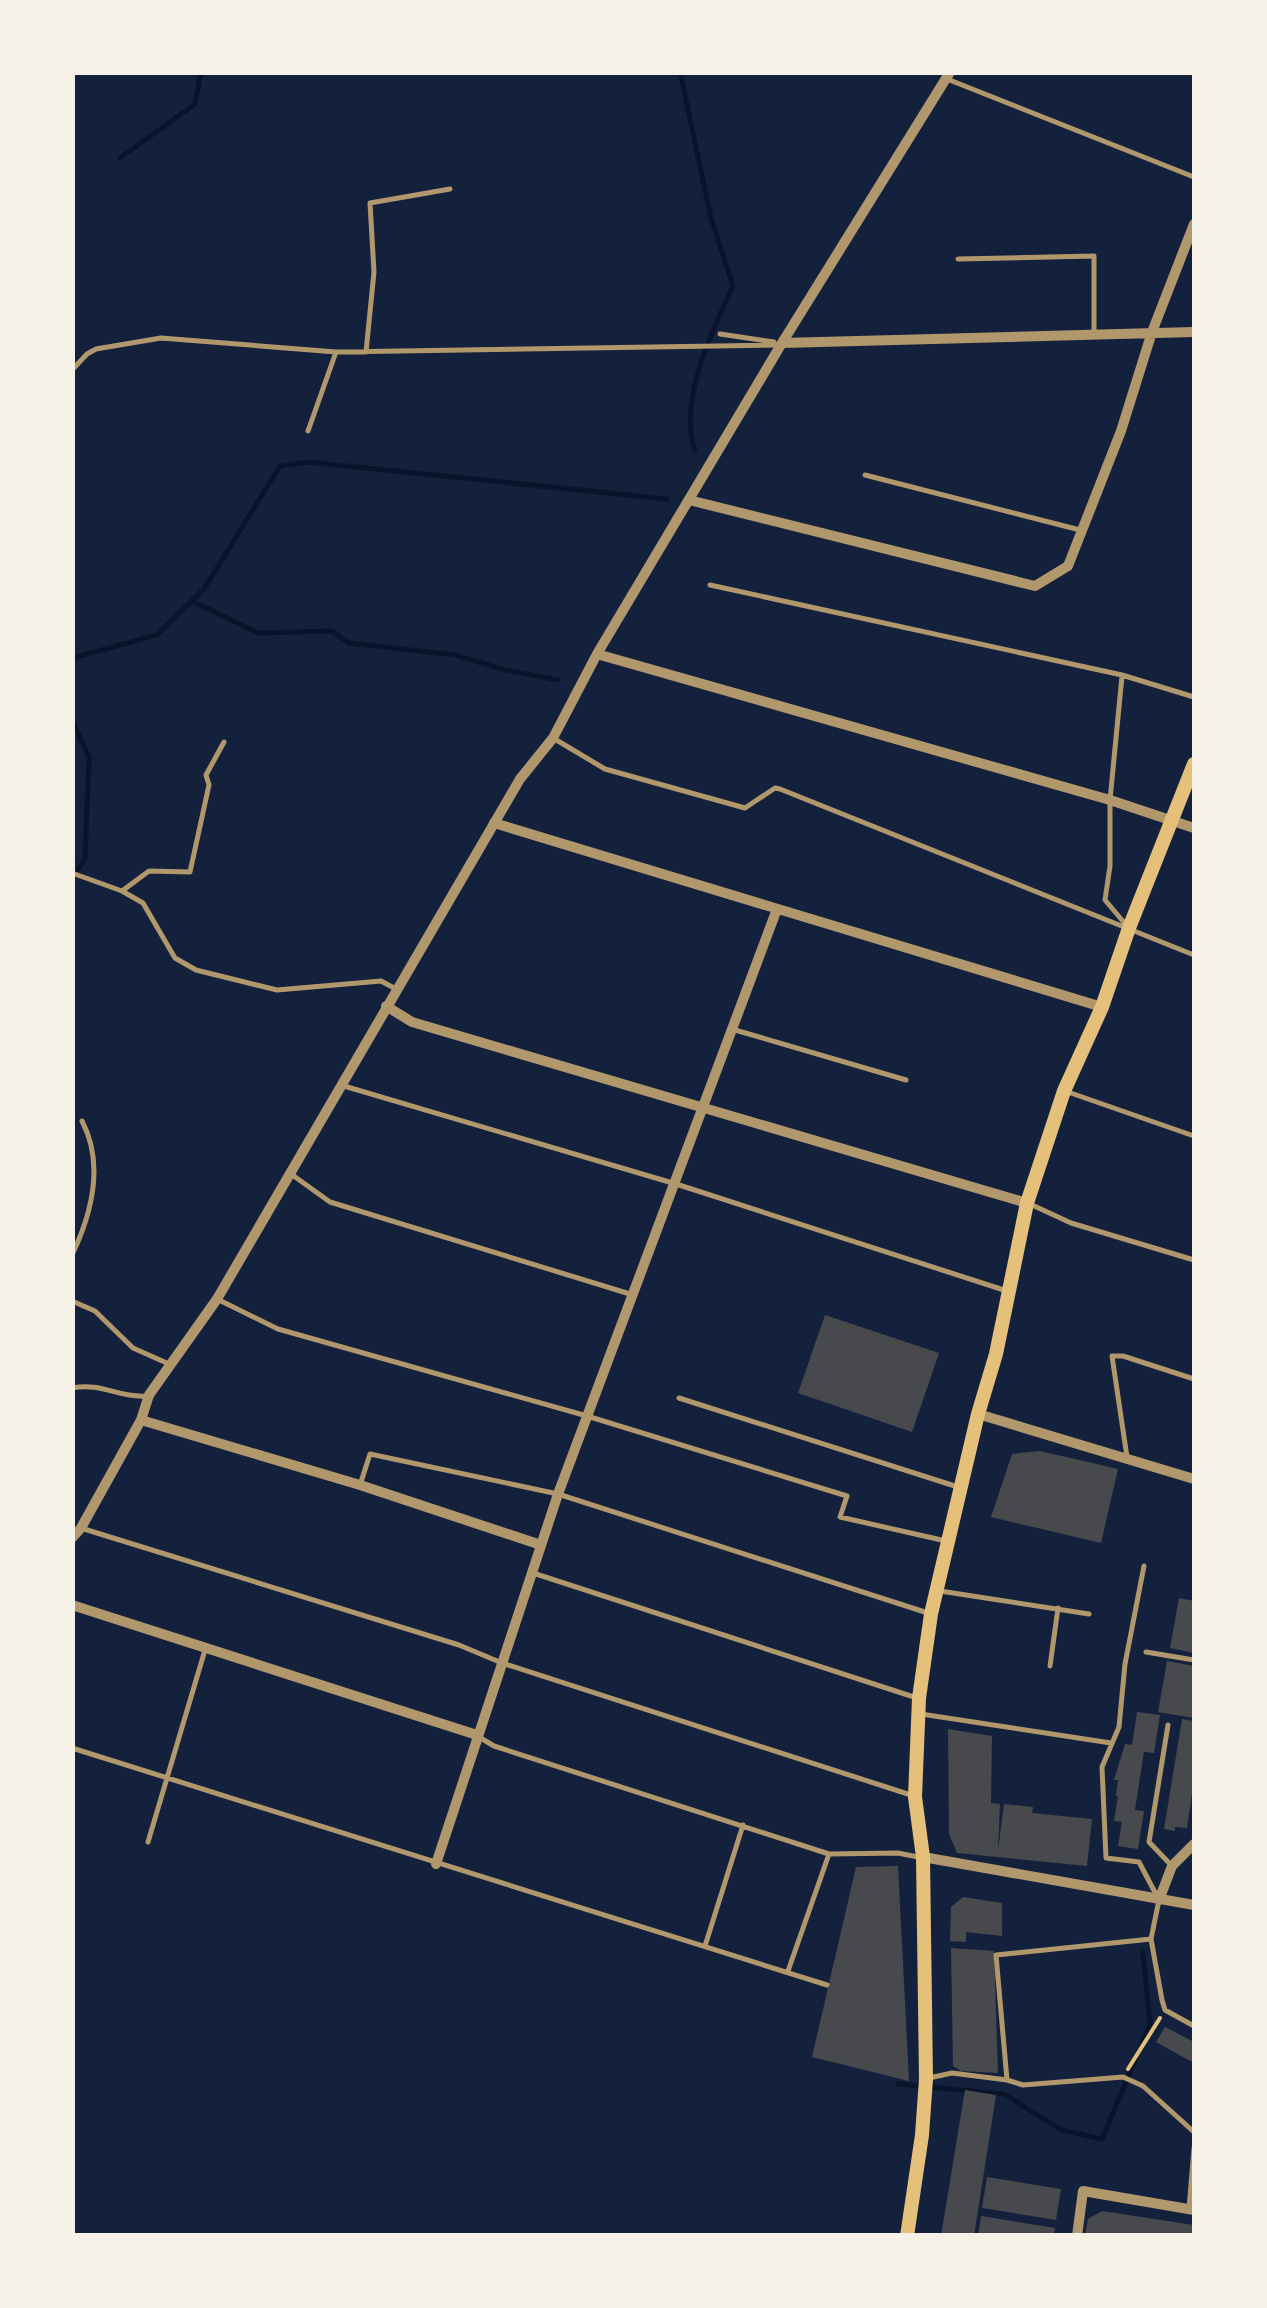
<svg xmlns="http://www.w3.org/2000/svg" width="1267" height="2308" font-family="Lato,sans-serif">
<style>
.lines{fill:none;stroke-linecap:round;stroke-linejoin:round}
.stream{stroke:#0b132b;stroke-width:5}
.building{fill:#48494c}
.path{stroke:#e5c07b;stroke-width:4}
.service{stroke:#b1986c;stroke-width:5}
.minor{stroke:#b1986c;stroke-width:10}
.secondary{stroke:#e5c07b;stroke-width:14}
</style>
<rect width="100%" height="100%" fill="#14213d"/>
<g class="lines">
<!-- stream -->
<path class="stream" d="M680 72 711 218 733 286C712 331 678 401 695 451
M120 158 195 104 201 72
M194 602 258 633 332 631 349 643 455 655 505 670 558 680
M72 658 157 635 204 589 280 466 308 462 667 499
M72 720 89 757 85 859 72 879
M1140 2048 1150 2024 1143 1953
M898 2084 1004 2094 1062 2130 1102 2139 1136 2058"/>
</g>
<!-- building -->
<path class="building" d="M825 1315 939 1353 912 1432 798 1393Z
M1040 1451 1118 1469 1101 1543 991 1517 1012 1454Z
M1179 1598 1194 1601V1653L1170 1648Z
M1167 1661 1194 1666V1718L1158 1712Z
M1137 1712 1160 1715 1154 1753 1144 1752 1135 1810 1144 1811 1138 1849 1118 1846 1122 1822 1114 1821 1118 1796H1116L1118 1780H1114L1125 1744 1132 1745Z
M1182 1719 1194 1721V1780L1187 1828 1175 1827V1831L1164 1829Z
M948 1729 992 1736 991 1803 1000 1804 998 1851 1004 1804 1033 1807 1032 1813 1092 1819 1087 1866 957 1853 949 1834Z
M898 1866 909 2081 812 2057 856 1867Z
M963 1897 1002 1903V1936L966 1932V1942L950 1941 951 1907Z
M951 1948 994 1951 998 2073 961 2071 953 2066Z
M1165 2027 1194 2042V2063L1156 2042Z
M965 2090 996 2095 974 2236H941Z
M987 2177 1061 2189 1056 2220 982 2208Z
M1102 2211 1194 2225V2236H1085L1088 2219Z
M981 2216 1055 2228 1054 2236H978Z"/>
<g class="lines">
<!-- path -->
<path class="path" d="M1128 2069 1160 2018"/>
<!-- service -->
<path class="service" d="M947 79 1194 177
M958 259 1094 256V334
M720 334 774 342
M366 352 374 272 370 203 450 189
M72 370 87 354 96 349 161 338 336 352 777 345
M308 431 336 352
M865 475 1080 530
M710 585 1122 675 1194 697
M1122 676 1110 800V866L1105 900 1127 926
M553 738 605 769 745 808 775 788 780 789 1194 955
M72 873 122 891 143 903 175 958 196 970 277 990 381 981 396 989
M122 891 149 871 190 872 209 785 206 775 224 742
M735 1030 906 1080
M344 1086 676 1184 1007 1291
M1065 1091 1194 1136
M291 1174 330 1202 630 1294
M1030 1204 1071 1223 1194 1260
M72 1255C92 1213 104 1163 82 1121
M219 1300 278 1329 587 1416 847 1496 840 1517 946 1541
M72 1301 95 1311 133 1348 169 1364
M72 1388C102 1382 118 1398 146 1396
M679 1398 958 1487
M1127 1457 1112 1356H1123L1194 1379
M361 1482 370 1454 558 1494 931 1614
M84 1529 459 1645 502 1663 911 1795
M1144 1566 1125 1664 1119 1727 1102 1767 1106 1858 1139 1862 1159 1900 1151 1939 1162 2000 1165 2010 1194 2026
M533 1573 917 1698
M940 1591 1089 1614
M1146 1652 1194 1660
M1050 1666 1058 1608
M921 1714 1111 1743
M1168 1725 1149 1842 1172 1866
M479 1737 494 1746 829 1854 898 1853 918 1857
M72 1748 827 1985
M148 1842 205 1650
M705 1946 743 1825
M788 1971 829 1854
M929 2078 952 2073 1007 2080 1023 2085 1123 2077 1143 2086 1194 2132
M1007 2080 996 1955 1151 1939
M1189 2209 1194 2148"/>
<!-- minor -->
<path class="minor" d="M782 343 1194 332
M689 500 1035 586 1068 566 1121 431 1152 332 1194 224
M597 654 1110 800 1194 828
M494 823 1102 1007
M386 1006 412 1022 1027 1203
M978 1414 1194 1479
M141 1420 360 1485 541 1545
M72 1538 81 1528 141 1420 149 1395 217 1299 520 779 553 738 597 654 782 343 950 72
M72 1605 477 1735
M923 1857 1194 1905
M436 1864 558 1494 777 909
M1159 1900 1172 1866 1194 1844
M1077 2236 1083 2191 1194 2210"/>
<!-- secondary -->
<path class="secondary" d="M907 2236 922 2135 926 2079 923 1857 915 1797 919 1698 931 1614 978 1414 996 1354 1027 1203 1064 1091 1102 1007 1129 928 1194 764"/>
</g>
<!-- border -->
<rect width="1267" height="2308" fill="none" stroke="#f6f1e7" stroke-width="150"/>
</svg>
